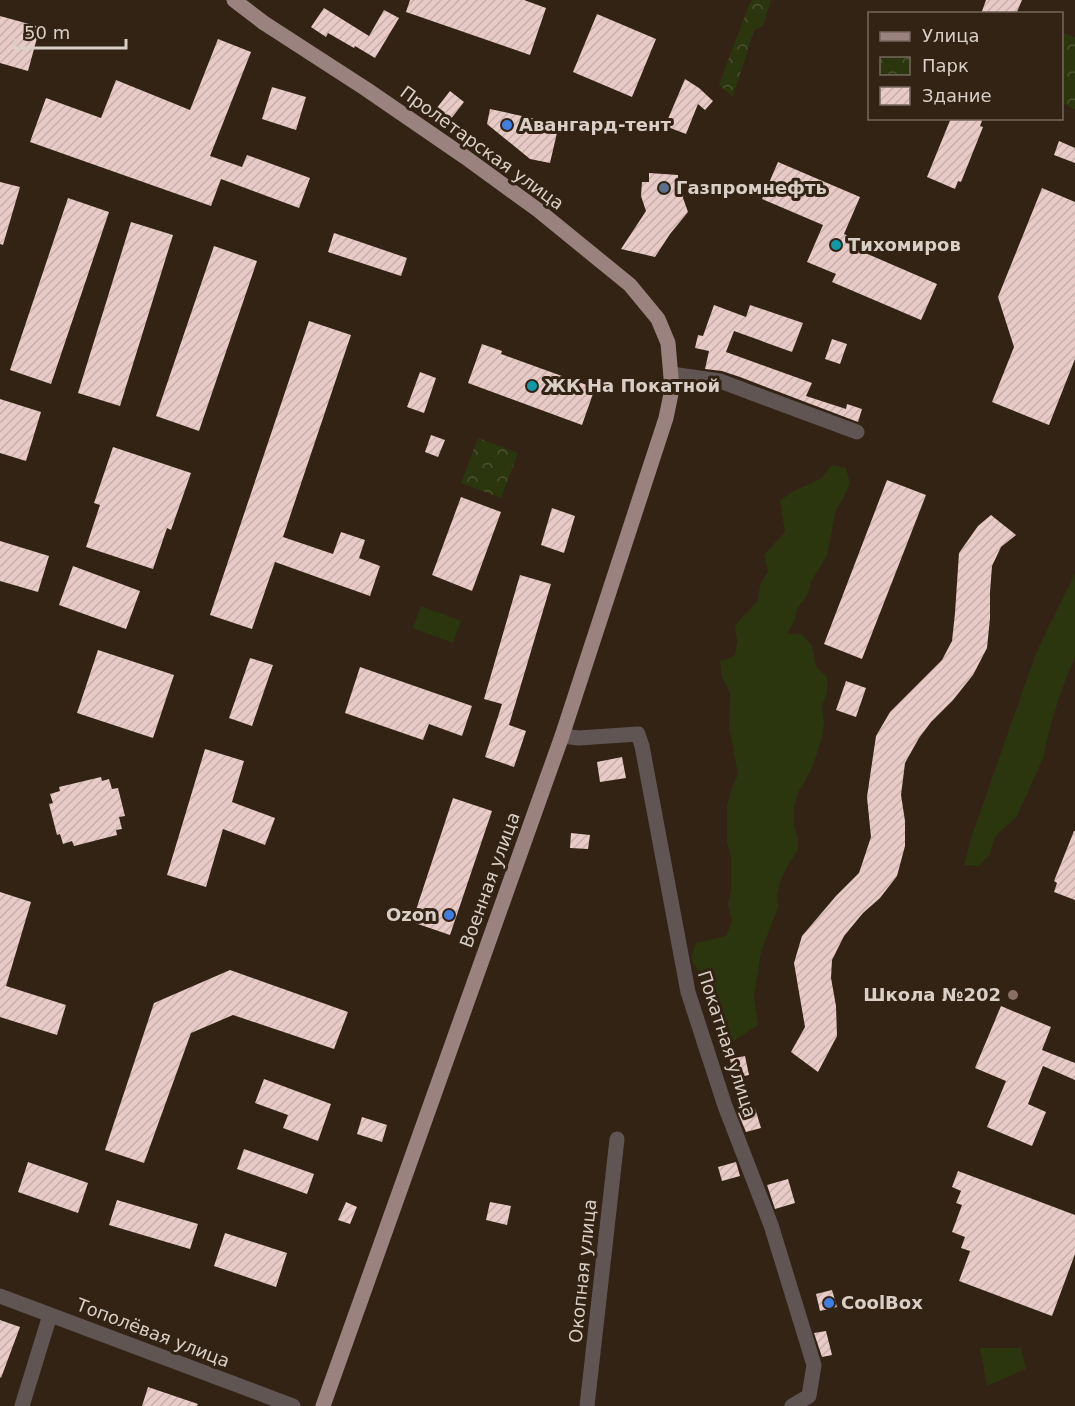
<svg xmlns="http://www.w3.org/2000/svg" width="1075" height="1406" font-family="'DejaVu Sans',sans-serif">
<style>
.green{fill:#2c360e}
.park{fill:url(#park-crowns)}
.building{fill:url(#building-hatch)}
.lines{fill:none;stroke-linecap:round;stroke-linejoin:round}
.minor{stroke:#615553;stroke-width:15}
.major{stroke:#9a837f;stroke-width:15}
.shop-dot{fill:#3f7fe0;stroke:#322315;stroke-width:2}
.service-dot{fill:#5c6f8a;stroke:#322315;stroke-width:2}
.culture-dot{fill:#0f9aa8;stroke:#322315;stroke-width:2}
.education-dot{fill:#8d6e63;stroke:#322315;stroke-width:2}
.labels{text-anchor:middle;stroke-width:6;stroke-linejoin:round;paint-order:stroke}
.poi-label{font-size:18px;font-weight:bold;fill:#d9cfc6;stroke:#322315;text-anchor:start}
.street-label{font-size:18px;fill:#d9cfc6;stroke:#322315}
</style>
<defs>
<pattern id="park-crowns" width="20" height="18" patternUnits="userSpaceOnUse" patternTransform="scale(1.5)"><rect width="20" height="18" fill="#2c360e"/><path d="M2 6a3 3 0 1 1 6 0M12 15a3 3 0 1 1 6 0" fill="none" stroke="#4a5230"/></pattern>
<pattern id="building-hatch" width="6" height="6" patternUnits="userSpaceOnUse" patternTransform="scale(1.5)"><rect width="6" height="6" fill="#e8cbc7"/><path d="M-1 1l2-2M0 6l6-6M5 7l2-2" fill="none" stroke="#c7afab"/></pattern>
</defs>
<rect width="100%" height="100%" fill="#322315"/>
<!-- green -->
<path class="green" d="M831 465 846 468 850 483 844 497 836 510 827 555 811 582 807 596 798 607 794 622 787 634H802L812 646 816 667 827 677V693L822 706 824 722 822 737 813 766 798 793 794 808V825L798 839V850L789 863 782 877 777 892 778 907 761 952 754 996 758 1025 732 1042 719 1033 713 1019 706 988 700 974 691 959 696 943 726 936 732 921 728 905 731 890V858L727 842V806L731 790 738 774 729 726 730 693 722 677 720 661 735 656 737 641 735 625 758 601 760 585 768 571 764 555 785 532 780 500 794 491 822 478Z
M1075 573V657L1060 694 1047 739 1044 756 1017 816 995 837 990 854 979 866 964 865 971 838 1036 653Z
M421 606 461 621 453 643 413 628Z
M980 1348H1021L1026 1369 987 1386Z"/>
<!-- park -->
<path class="park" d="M753 0H771L763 26 754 30 733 97 719 85 750 2Z
M1062 33 1075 37V109L1062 103Z
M478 438 518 453 501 498 461 483Z"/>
<!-- building -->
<path class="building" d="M410 0H524L546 8 530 55 406 12Z
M986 0H1022L1016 14H981Z
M324 8 369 36 384 10 399 18 375 58 355 46 354 48 328 33 326 37 311 27Z
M597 14 656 39 632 97 573 72Z
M0 16 40 27 28 71 0 63Z
M218 39 251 52 210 156 242 167 247 155 310 178 299 208 221 179 211 206 30 142 46 98 101 118 116 80 190 110Z
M685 79 699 88 713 101 705 110 698 104 686 134 665 126Z
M272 87 306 97 296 130 262 119Z
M450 91 464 102 450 120 436 109Z
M490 109 559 124 550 163 530 159 487 124Z
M951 118H983L980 126 983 127 961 182 958 181 955 189 927 177Z
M1059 141 1075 148V163L1054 155Z
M778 162 860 197 844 234 860 241 856 249 937 284 921 320 832 282 836 274 807 262 823 225 762 199Z
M649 173 678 175V183H684L683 198 688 212 670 234 655 257 621 249 646 211 641 196 642 182H649Z
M0 182 20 187 3 245 0 244Z
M1042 188 1075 202V359L1049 425 992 402 1014 347 998 297Z
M68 198 109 212 51 384 10 370Z
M131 222 173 235 120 406 78 393Z
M334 233 407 258 401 276 328 252Z
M214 246 257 261 199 431 156 416Z
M714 305 746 317 750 305 803 323 792 352 734 331 726 352 812 383 806 396 846 409 847 404 862 409 858 422 740 377 722 371 705 369 709 351 695 348 698 335 703 336Z
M309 321 351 335 283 537 333 554 341 532 365 540 359 558 380 566 370 596 275 562 252 629 210 615Z
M832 339 847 344 840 364 825 359Z
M482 344 502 351 501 354 595 388 582 425 468 383Z
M420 372 436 378 424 413 407 407Z
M0 399 41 412 26 461 0 453Z
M431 435 445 440 438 457 425 452Z
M113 447 191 473 171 530 167 528 153 569 86 547 100 505 94 503Z
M887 480 926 495 862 659 824 644Z
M461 497 501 512 472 591 432 575Z
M552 508 575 516 564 553 541 545Z
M991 515 1016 535 1001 547 992 566 990 592V618L987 648 973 675 953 700 931 722 919 738 905 763 901 795 905 821V846L897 876 880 898 863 913 844 936 832 960 831 978 836 1006 837 1036 818 1072 791 1052 805 1027 794 963 802 936 836 896 859 873 871 837 867 797 876 736 890 712 942 660 952 641 955 613 959 553 978 526Z
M0 541 49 556 38 592 0 581Z
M73 566 140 591 126 629 59 605Z
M520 575 551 584 509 725 526 731 514 767 485 757 502 704 484 699Z
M98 650 174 675 153 738 77 713Z
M250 658 273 665 252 726 229 718Z
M360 667 472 706 462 736 429 724 423 740 345 713Z
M846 681 866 688 856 717 836 710Z
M205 749 244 761 232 802 275 818 265 845 223 829 206 887 167 875Z
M622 757 626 778 600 782 597 762Z
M101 777 102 781 109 779 112 789 118 788 125 816 119 817 122 829 116 830 117 835 74 846 72 841 63 844 60 834 57 835 49 804 53 803 50 794 60 791 59 787Z
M453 798 492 811 450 935 412 922Z
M1074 831H1075V900L1054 892 1057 883 1054 881Z
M571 833 590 835 588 849 570 848Z
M0 892 31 902 6 986 66 1005 57 1035 0 1017Z
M230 970 348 1012 334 1049 233 1015 191 1033 144 1163 105 1150 154 1003Z
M1001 1006 1051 1027 1042 1050 1075 1063V1080L1043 1066 1028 1104 1046 1112 1032 1146 987 1127 1006 1081 975 1068Z
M745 1056 749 1075 734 1078 730 1059Z
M264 1079 331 1104 318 1141 283 1128 288 1115 255 1103Z
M755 1108 761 1128 746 1132 738 1113Z
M362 1117 387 1125 382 1142 357 1134Z
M244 1149 314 1174 307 1194 237 1169Z
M28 1162 88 1183 78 1213 18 1192Z
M736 1162 740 1176 722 1181 718 1167Z
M958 1171 1075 1215V1254L1052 1316 959 1281 970 1251 961 1248 965 1237 952 1232 962 1205 956 1203 961 1191 952 1187Z
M788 1179 795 1203 775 1209 767 1185Z
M117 1200 198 1224 190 1249 109 1225Z
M346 1202 357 1207 350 1224 338 1220Z
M490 1202 511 1206 507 1225 486 1220Z
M225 1233 287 1253 276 1287 214 1266Z
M832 1290 837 1307 820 1311 816 1294Z
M0 1320 20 1327 1 1378 0 1377Z
M826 1331 832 1355 822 1357 814 1333Z
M148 1387 198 1404 197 1406H142Z"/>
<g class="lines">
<!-- minor -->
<path class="minor" d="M671 374 720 381 857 432
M562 736 579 738 638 734 642 746 688 992 725 1106 771 1225 814 1365 809 1396 792 1406
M0 1296 293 1406
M22 1406 50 1315
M587 1406 617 1139"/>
<!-- major -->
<path class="major" d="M234 0 264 23 366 89 465 157 538 210 630 285 658 319 668 343 672 389 666 418 562 736 323 1406"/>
</g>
<!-- markers -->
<g class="shop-dot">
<circle cx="507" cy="125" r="6"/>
<circle cx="449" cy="915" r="6"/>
<circle cx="829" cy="1303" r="6"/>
</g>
<circle class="service-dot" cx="664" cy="188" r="6"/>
<g class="culture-dot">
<circle cx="836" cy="245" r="6"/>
<circle cx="532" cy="386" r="6"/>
</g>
<circle class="education-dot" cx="1013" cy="995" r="6"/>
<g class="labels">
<!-- poi labels -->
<g class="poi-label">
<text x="519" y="131">Авангард-тент</text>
<text x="676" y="194">Газпромнефть</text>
<text x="848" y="251">Тихомиров</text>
<text x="544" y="392">ЖК На Покатной</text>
<text x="437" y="921" text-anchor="end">Ozon</text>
<text x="1001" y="1001" text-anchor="end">Школа №202</text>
<text x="841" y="1309">CoolBox</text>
</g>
<!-- street labels -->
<g class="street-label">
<text transform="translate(482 148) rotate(36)" y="6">Пролетарская улица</text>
<text transform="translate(490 880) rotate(-70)" y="6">Военная улица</text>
<text transform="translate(727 1044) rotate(72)" y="6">Покатная улица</text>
<text transform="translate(583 1271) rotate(-84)" y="6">Окопная улица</text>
<text transform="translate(153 1333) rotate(21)" y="6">Тополёвая улица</text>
</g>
</g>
<!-- legend -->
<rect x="868" y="12" width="195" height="108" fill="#322315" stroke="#75685c" stroke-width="1.5"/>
<rect x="880" y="32" width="30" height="9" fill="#9a837f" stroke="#75685c" stroke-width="1.5"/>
<text x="922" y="42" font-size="18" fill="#d9cfc6">Улица</text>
<rect x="880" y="57" width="30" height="18" fill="url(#park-crowns)" stroke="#75685c" stroke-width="1.5"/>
<text x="922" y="72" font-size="18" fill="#d9cfc6">Парк</text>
<rect x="880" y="87" width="30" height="18" fill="url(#building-hatch)" stroke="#75685c" stroke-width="1.5"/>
<text x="922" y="102" font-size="18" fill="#d9cfc6">Здание</text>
<!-- scale -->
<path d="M15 39v9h111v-9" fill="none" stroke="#d9cfc6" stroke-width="3"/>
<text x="24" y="39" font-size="18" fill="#d9cfc6" stroke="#322315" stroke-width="4.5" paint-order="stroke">50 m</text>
</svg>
